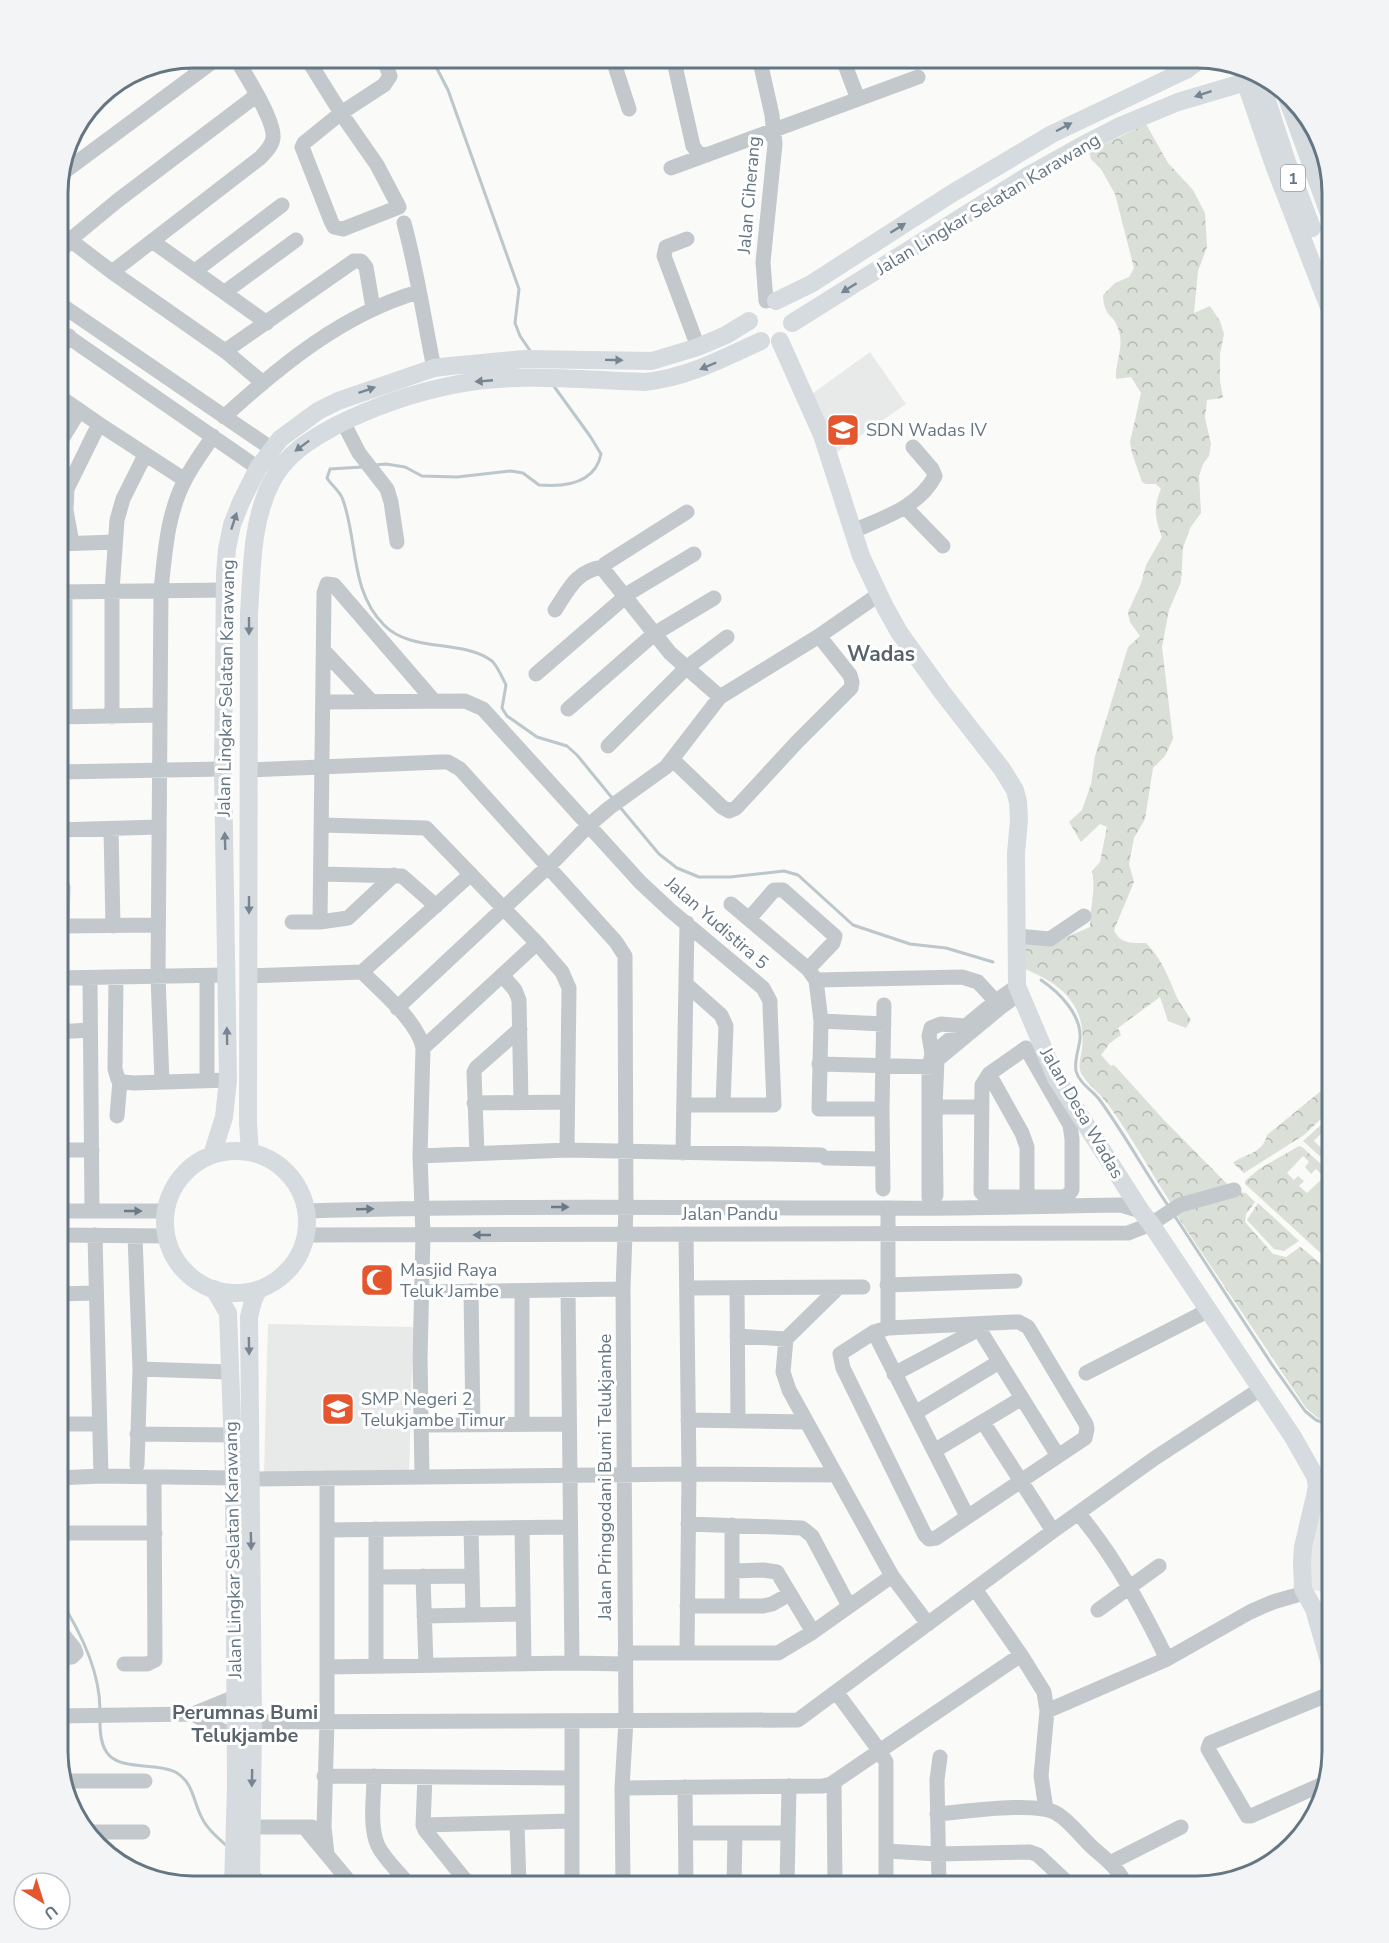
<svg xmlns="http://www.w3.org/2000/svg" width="1389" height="1943" font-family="'Nunito Sans',sans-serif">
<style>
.built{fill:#e8e9e9}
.forest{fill:url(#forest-crowns);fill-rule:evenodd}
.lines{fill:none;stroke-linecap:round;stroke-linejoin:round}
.stream{stroke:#bbc7cb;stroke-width:3}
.minor{stroke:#c3c8cc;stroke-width:15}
.major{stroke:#d6dbdf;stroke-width:18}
.oneway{fill:#768591}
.oneway2{fill:#6a7a87}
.labels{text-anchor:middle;stroke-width:6;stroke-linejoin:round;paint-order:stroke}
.shield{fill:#fff;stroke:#939fa8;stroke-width:1.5}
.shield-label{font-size:16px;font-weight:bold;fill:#657683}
.street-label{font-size:18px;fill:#657683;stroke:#fff}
.poi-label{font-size:18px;fill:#657683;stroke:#fff;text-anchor:start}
.neighbourhood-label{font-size:20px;font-weight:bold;fill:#57646e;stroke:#fff}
.quarter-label{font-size:21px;font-weight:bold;fill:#57646e;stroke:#fff}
.rim{fill:none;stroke:#657683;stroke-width:3}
</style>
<defs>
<pattern id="forest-crowns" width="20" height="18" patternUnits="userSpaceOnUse" patternTransform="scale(1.5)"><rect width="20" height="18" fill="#dadfd7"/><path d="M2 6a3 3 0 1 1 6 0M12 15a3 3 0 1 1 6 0" fill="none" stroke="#b4b9b4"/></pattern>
</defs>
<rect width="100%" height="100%" fill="#fafaf8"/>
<!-- built -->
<path class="built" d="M870 352 906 404 830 457 805 399Z
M268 1324 413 1327 409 1474 264 1472Z
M1332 1505V1593L1303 1589 1312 1507Z"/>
<!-- forest -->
<path class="forest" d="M1146 124 1168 163 1193 190 1205 213 1207 247 1198 271 1194 313 1210 306 1220 321 1224 334 1220 354V381L1223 398 1207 400 1205 418 1211 444 1209 456 1203 464 1199 476 1201 513 1190 528 1183 548 1181 582 1169 610 1162 647 1173 739 1165 756 1153 768 1145 819 1134 838 1129 864 1134 882 1114 930C1120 944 1132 943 1146 943 1160 957 1167 973 1174 991 1178 1001 1186 1011 1191 1020L1186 1028 1168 1021 1160 997 1118 1028 1121 1035 1110 1043 1101 1055 1111 1066 1114 1065 1117 1068 1163 1119 1229 1186 1172 1205C1151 1172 1132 1138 1110 1107 1102 1095 1090 1087 1082 1075 1077 1067 1081 1057 1082 1049 1087 1003 1060 983 1022 968V941L1062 939 1090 927C1090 905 1096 893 1092 871L1100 862 1107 827 1100 824 1081 842 1069 822 1082 810 1091 784 1095 756 1128 647 1140 636 1130 622 1128 612 1141 584 1146 565 1162 537C1155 519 1153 507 1161 489L1156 484H1146L1142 482 1132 453 1130 442 1141 393 1131 377 1116 379C1115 361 1125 346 1118 328 1113 313 1104 318 1103 295L1115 283 1129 277 1134 268 1115 194 1101 169 1091 159 1089 152Z
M1332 1082V1114L1324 1116 1304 1135 1244 1173 1233 1163C1245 1153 1262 1155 1267 1135Z
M1329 1118H1332V1130L1328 1126 1314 1141 1332 1158V1167L1303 1141Z
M1299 1146 1302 1147 1332 1174V1252L1326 1258 1245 1184V1181L1259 1169ZM1303 1156 1309 1162 1305 1167 1311 1174 1316 1169 1324 1177 1307 1193 1299 1186 1304 1181 1298 1176 1294 1180 1287 1173Z
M1237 1192 1246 1193 1255 1202 1246 1214 1245 1222 1273 1254 1286 1257 1300 1247 1302 1248 1332 1273V1424L1318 1418 1306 1408 1174 1211Z
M1258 1203 1299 1241 1284 1251 1274 1249 1247 1220Z"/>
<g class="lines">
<!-- stream -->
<path class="stream" d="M431 57 448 90 519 289 515 323 520 336 531 352
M375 465 386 464 405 467 422 476 457 477 511 471 523 473 539 485C564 487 595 484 601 454L590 436 553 385
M362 467 330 469 327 478C332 486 340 491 343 500 358 542 350 591 384 625 411 653 463 639 492 661 498 667 502 677 506 685L502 708 507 716 537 737 567 746 577 755 613 799
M619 806 659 854 677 868 699 877H730L784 871 798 875 853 925 910 944 946 948 993 962
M1041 980C1059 992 1082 1015 1080 1039 1079 1049 1074 1060 1076 1071 1079 1083 1092 1090 1099 1099 1124 1133 1145 1172 1169 1207
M1174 1215 1271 1363 1305 1411 1316 1420 1332 1426
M57 1595C78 1627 100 1670 100 1710
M100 1719C99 1763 117 1764 155 1767 162 1768 171 1769 177 1773 193 1783 193 1800 201 1816 206 1828 218 1838 228 1847
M258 1873 272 1886"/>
<!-- minor -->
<path class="minor" d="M306 57 341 113 345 119 377 165 399 207 343 229 334 227 331 221 302 147 304 143 341 113 384 85 390 76 383 57
M612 57 629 109
M673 57 693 146 698 153 707 155
M759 57 772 115 775 144 763 262 766 301
M842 57 858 99
M189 58 198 72
M671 168 918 77
M60 175 219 57
M404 223C417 270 424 320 434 368
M57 230 112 272 225 351 263 383
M687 239 666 247 664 256 698 347
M152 241 267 323
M57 256 71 239 117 201 257 95
M195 271 282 205
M112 272 260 158C265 153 272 146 273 138 275 120 245 74 235 57
M225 292 296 240
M57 302 272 449
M57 329 258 468
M225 351 354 261H361L366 267 373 308
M57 354 69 336
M57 395 99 424 185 480
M224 417C281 365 343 314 418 292
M343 422 359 453 387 489 391 502 397 542
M57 447 79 411
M905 507 943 546
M687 512 605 564 603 569 670 653 720 697
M853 531C883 518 919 507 935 476L932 469 913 447
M72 543 66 510 67 489 99 424
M57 544 115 542
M57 592 226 590
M624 596 694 554
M555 610C569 589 576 571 603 567
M324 651 371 701
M536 674 625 597
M324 702 465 701 483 709 640 882 670 910 763 988 770 1001V1007L774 1105H684
M568 709 654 634 714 598
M57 717 160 715
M65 717V592
M112 717V591L117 520 123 499 145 455
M608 746 686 668 727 637
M673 760 722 807 729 811 736 808 797 742 851 688 852 682 850 675 819 636
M250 770 441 762H448L460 769 616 942 625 956 626 1207 623 1289 626 1720 622 1788 623 1886
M57 772 223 769
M322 825 426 828 537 943 562 972 569 988 567 1150
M111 829 113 926
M57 830 159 827
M321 874 402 876 436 906
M57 880 63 887 62 926
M731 904 808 969 816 980 821 1021 819 1109H882
M749 919 774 890H783L835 936 833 943 808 969
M292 922H320L348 918 394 875
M320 922 324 593 327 584 334 585 434 701
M57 926 158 925
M1017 936 1050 939 1084 916
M362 972 471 874
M502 975 515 990 519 1000 521 1102
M207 976V1080
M249 976 362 972C381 991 418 1022 423 1048L420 1156 423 1235 420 1358 422 1477
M116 977 115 1069 118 1079 123 1082 134 1083 228 1080
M57 978 227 975
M90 978 92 1211
M816 980 962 977 978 982 1001 1007
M686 984 721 1015 726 1026 723 1105
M1017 986 996 1001 932 1054 929 1067V1197L934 1198 936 1195 935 1107 937 1060 1001 1007 1019 994
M397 1008 555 860 588 826 609 808 666 767 720 697 819 636 878 595
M821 1021 884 1024
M57 1032 90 1030
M423 1048 537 943
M1026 1048 1070 1125 1072 1139V1190L1068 1195 1063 1197H986L981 1192 982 1085 989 1074Z
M938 1059 932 1054 929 1036 931 1028 941 1024 964 1026 965 1032
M819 1064 936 1067
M989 1074 1022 1133 1027 1147V1198
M162 1082 158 976 161 590C165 553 167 514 185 480 193 464 204 450 213 436
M474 1103 567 1102
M929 1107H982
M117 1116 120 1081
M57 1150H92
M683 1153 687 923
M477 1154 474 1072 476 1068 520 1029
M420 1156 567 1150 821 1155
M826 1158 881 1159
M883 1189 882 1109 884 1005
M888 1208V1328
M57 1211H166
M307 1211C500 1205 692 1208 884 1208 963 1209 1042 1206 1121 1205L1141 1211
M686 1234 689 1474 687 1652
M57 1235 166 1236
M95 1235 101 1476
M307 1235 1128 1233 1151 1224 1180 1205 1234 1190
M135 1236 140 1369 137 1465
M887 1285 1015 1281
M687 1288 863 1287
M737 1288 738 1421
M838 1288 786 1339 783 1372 789 1390 892 1576 928 1624
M568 1290 572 1663
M471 1291 473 1424
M522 1291V1424
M422 1292 623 1289
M57 1294 96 1293
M1013 1322H1019L1028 1327 1086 1424 1087 1429 1085 1438 936 1538 929 1539 925 1535 843 1368 840 1354 874 1332 888 1328Z
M976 1324 1058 1456
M874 1332 967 1516
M737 1336 786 1339
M140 1369 229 1372
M1086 1373 1209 1310
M894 1374 979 1329
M915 1413 999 1362
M688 1420 806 1422
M983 1422 1053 1531
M57 1424H99
M422 1425 569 1424
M137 1434 231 1435
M934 1451 1022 1398
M57 1478 101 1476 234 1478
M250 1479 689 1474 835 1475
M1079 1514C1115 1557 1142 1608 1167 1659
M688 1524 802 1528 812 1536 849 1606
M732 1525V1606
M471 1528 473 1615
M522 1528 524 1664
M376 1529V1666
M327 1530 570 1527
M57 1533H155
M733 1571 763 1570 777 1572 813 1632
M423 1576 426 1665
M376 1577 472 1576
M975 1589 1021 1655 1044 1692 1047 1711 1041 1776 1046 1809
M687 1606H763L772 1604 790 1594
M1098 1610 1159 1566
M424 1616 523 1614
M625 1653H778L813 1632 892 1576
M57 1658 72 1657 76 1653 74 1648 57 1627
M124 1664H147L155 1660 154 1477
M327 1667 572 1663 625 1664
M837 1693 879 1750 886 1762V1886
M1047 1711 1167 1659 1250 1612 1273 1602 1297 1595 1303 1589
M193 1714 235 1738
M57 1716 193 1714 235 1697
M253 1722 798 1720 1053 1531 1155 1458 1262 1388
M324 1776 571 1778
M374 1776C374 1798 369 1826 378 1846 385 1860 400 1873 410 1886
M425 1777 423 1825 425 1830 470 1886
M65 1781H145
M834 1782 835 1886
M1323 1784 1251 1816H1247L1208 1749 1210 1743 1332 1693
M685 1787 686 1886
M622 1788 823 1786 831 1784 1021 1655
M937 1814C964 1812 1035 1801 1056 1813 1070 1821 1081 1837 1093 1848 1106 1859 1120 1870 1126 1886
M517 1823 519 1886
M423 1825 571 1821
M252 1827H312
M304 1827 353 1886
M89 1832H143
M686 1833H788
M887 1851 937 1854 1030 1852 1038 1855 1071 1886
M327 1854 324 1827 327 1722V1478
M1110 1863 1181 1827
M176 1883 233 1884
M572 1886V1721
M734 1886 735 1833
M787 1886 789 1786
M939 1886 937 1780 940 1757"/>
<!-- major -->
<path class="major" d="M1258 73 1287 162 1312 228
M1245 81 1275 168 1332 315
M1287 98 1332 222
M776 301 811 284 951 194 1052 134 1186 70 1203 57
M792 323 1029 175 1081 146 1120 126 1178 102 1259 78
M780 341 822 435 861 556 885 607 899 632 942 692 1002 769 1015 790 1018 802 1019 820 1016 853 1017 986 1056 1078 1141 1211 1151 1224 1293 1437 1315 1476 1317 1486 1315 1496 1303 1547 1302 1562 1303 1589 1314 1609 1332 1671
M165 1222a71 71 0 1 1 142 0a71 71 0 1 1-142 0Z
M250 1152 248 1123 249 614C252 570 251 521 272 481 286 454 311 439 337 425 373 407 413 393 453 385 515 372 581 380 644 382 686 378 722 359 761 341
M212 1155 224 1117 228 1080 223 769 225 574 227 549 232 525 241 502 258 468 280 439 318 411 338 401 434 368 450 366 525 359 652 361 698 347 726 335 749 321
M214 1289 228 1313 234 1478 236 1786 233 1886
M251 1886 253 1722 249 1317 253 1301 258 1290"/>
</g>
<!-- one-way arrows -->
<defs><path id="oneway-solid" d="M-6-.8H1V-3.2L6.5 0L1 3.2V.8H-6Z" transform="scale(1.5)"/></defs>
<g class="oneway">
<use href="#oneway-solid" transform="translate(1203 94) rotate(162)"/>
<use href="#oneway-solid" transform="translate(1064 127) rotate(-28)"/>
<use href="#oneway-solid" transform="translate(898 228) rotate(-32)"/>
<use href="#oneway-solid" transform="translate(849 288) rotate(148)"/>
<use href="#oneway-solid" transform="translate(614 360) rotate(1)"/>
<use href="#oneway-solid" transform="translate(708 366) rotate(157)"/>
<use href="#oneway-solid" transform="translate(484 381) rotate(175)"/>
<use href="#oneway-solid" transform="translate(367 390) rotate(-19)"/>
<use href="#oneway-solid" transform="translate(302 446) rotate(143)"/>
<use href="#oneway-solid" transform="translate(234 521) rotate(-72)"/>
<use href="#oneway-solid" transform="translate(249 626) rotate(90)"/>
<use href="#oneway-solid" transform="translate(225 841) rotate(-92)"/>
<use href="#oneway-solid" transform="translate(249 905) rotate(90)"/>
<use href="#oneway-solid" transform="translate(227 1036) rotate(-91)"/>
<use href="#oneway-solid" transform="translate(249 1346) rotate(89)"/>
<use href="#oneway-solid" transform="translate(251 1541) rotate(89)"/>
<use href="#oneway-solid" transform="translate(252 1778) rotate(91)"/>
</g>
<g class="oneway2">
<use href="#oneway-solid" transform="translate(560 1207)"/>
<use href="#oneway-solid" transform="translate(365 1209) rotate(-2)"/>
<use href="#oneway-solid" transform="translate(133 1211)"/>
<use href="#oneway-solid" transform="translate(482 1235) rotate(180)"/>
</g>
<!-- icons -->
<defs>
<symbol id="school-square" viewBox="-11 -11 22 22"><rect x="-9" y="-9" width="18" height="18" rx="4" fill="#e4572e" stroke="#fff"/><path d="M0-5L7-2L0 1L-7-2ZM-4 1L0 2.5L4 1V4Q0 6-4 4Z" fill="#fff"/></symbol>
<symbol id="mosque-square" viewBox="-11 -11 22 22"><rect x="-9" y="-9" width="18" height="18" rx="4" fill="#e4572e" stroke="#fff"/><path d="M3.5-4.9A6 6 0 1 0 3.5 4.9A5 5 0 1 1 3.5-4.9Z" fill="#fff"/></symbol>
</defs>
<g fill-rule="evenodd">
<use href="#school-square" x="824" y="411" width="38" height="38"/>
<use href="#mosque-square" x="358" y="1261" width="38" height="38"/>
<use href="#school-square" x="319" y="1390" width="38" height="38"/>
</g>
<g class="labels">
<!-- shield labels -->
<rect class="shield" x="1281" y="165" width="24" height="26" rx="4.5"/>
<g class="shield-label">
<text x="1293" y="184">1</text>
</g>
<!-- street labels -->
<g class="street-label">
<text transform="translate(749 195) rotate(-85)" y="6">Jalan Ciherang</text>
<text transform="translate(988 204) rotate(-31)" y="6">Jalan Lingkar Selatan Karawang</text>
<text transform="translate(226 688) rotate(-89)" y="6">Jalan Lingkar Selatan Karawang</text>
<text transform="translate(717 923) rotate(41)" y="6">Jalan Yudistira 5</text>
<text transform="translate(1082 1113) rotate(60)" y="6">Jalan Desa Wadas</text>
<text x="730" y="1220">Jalan Pandu</text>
<text transform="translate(605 1477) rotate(-90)" y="6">Jalan Pringgodani Bumi Telukjambe</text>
<text transform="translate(233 1550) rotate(-91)" y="6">Jalan Lingkar Selatan Karawang</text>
</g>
<!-- poi labels -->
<g class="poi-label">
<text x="866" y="436">SDN Wadas IV</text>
<text x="400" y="1276">Masjid Raya<tspan x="400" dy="21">Teluk Jambe</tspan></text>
<text x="361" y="1405">SMP Negeri 2<tspan x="361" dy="21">Telukjambe Timur</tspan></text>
</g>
<!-- neighbourhood labels -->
<g class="neighbourhood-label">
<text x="245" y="1719">Perumnas Bumi<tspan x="245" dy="23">Telukjambe</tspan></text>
</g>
<!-- quarter labels -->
<g class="quarter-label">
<text x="881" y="661">Wadas</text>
</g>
</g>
<!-- crop -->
<path d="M0 0H1389V1943H0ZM193 68H1197A125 125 0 0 1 1322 193V1751A125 125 0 0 1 1197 1876H193A125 125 0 0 1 68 1751V193A125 125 0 0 1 193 68Z" fill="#f3f4f5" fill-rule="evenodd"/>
<path class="rim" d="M193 68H1197A125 125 0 0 1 1322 193V1751A125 125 0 0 1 1197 1876H193A125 125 0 0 1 68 1751V193A125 125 0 0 1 193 68Z"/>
<!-- north arrow -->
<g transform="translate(42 1901) rotate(142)"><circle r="28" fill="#ffffff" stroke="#c1c8cd" stroke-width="1.5"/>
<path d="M0-4.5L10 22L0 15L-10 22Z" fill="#e4572e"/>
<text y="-9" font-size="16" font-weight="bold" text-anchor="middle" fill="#657683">U</text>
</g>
</svg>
